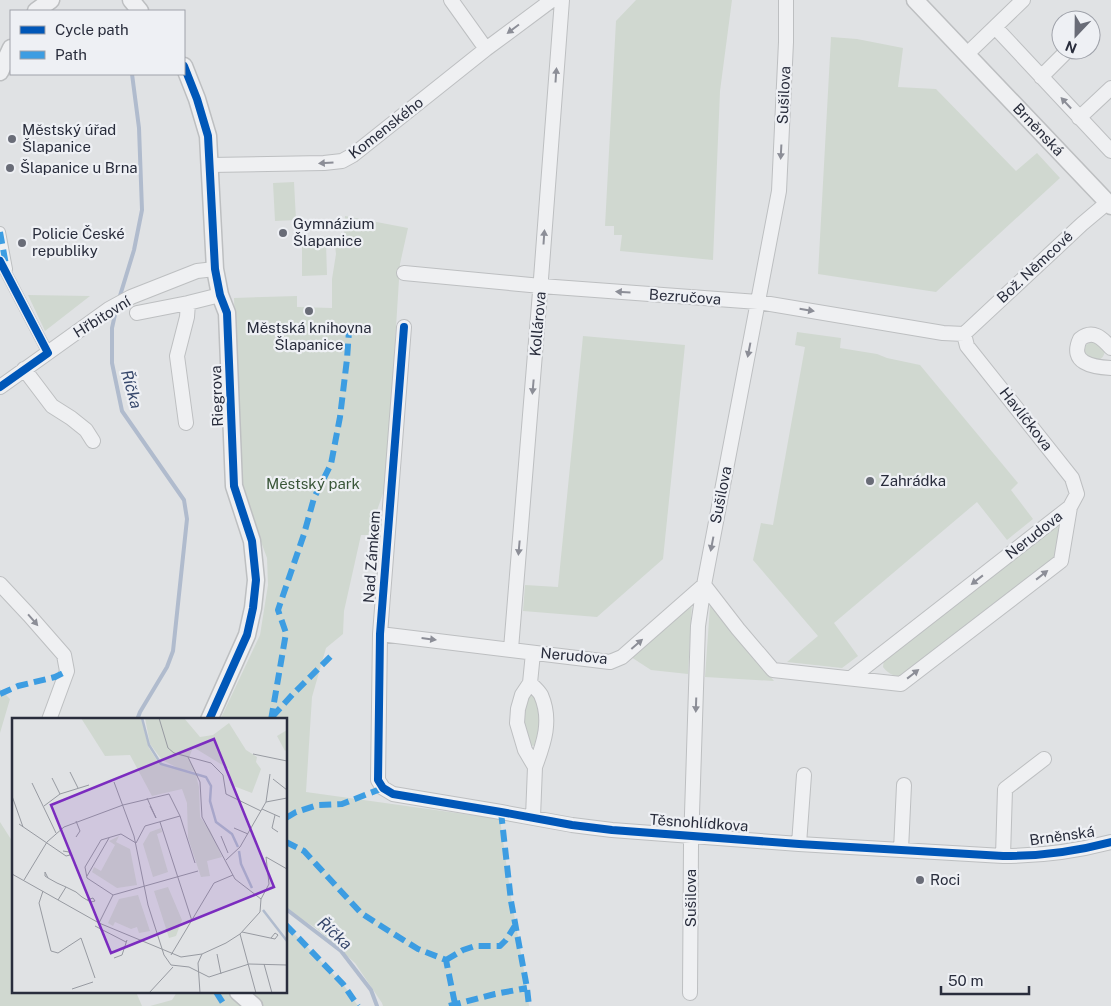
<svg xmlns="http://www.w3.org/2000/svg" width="1111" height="1006" font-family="'Public Sans',sans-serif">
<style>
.green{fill:#d0d8d0}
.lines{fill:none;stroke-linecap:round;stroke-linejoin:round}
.stream{stroke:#b0bbcd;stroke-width:4}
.pedestrian-casing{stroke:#bdbfc1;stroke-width:12}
.minor-casing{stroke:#bdbfc1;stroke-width:16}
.tertiary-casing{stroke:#bdbfc1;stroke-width:19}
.pedestrian{stroke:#eff0f2;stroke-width:10}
.minor{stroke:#eff0f2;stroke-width:14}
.tertiary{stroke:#eff0f2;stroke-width:16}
.quiet{stroke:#3d9de2;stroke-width:6;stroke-dasharray:12 6;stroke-linecap:butt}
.cycleway-casing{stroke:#eef0f4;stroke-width:11}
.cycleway{stroke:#0057b8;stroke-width:8}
.oneway{fill:#8c8e97}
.poi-dot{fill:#696c77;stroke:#eef0f4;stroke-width:2}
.labels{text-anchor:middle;stroke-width:4.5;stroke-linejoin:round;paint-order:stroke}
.street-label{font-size:15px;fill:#292d3c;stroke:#eef0f4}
.poi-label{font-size:15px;fill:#292d3c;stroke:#eef0f4;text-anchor:start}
.park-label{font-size:15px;fill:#395638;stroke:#eef0f4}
.water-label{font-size:16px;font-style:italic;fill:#37486c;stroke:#eef0f4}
.inset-river{fill:none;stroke:#b0bbcd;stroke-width:2.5}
.inset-road{fill:none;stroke:#979aa1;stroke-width:1}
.view{fill:#7b2cbf;fill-opacity:0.15;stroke:#7b2cbf;stroke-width:2.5}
.inset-edge{fill:none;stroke:#292d3c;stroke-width:2.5}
</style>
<rect width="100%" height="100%" fill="#e0e2e4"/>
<!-- green -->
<path class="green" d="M636 0H732L720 91 713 260 620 251 622 235H614V226H605L616 21Z
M831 37 857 39 903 48 898 87 936 89 1016 171 1037 153 1060 178 936 292 818 274Z
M294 182 296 220 275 221 273 183Z
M345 216 408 228 400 264 386 485 374 519 372 535H361L344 611 343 634 326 648 312 697 306 792 500 819 511 897 527 988 529 1006H383L382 1003 355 963 317 929 286 909V720H220L260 635 268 585 267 558 240 485 234 298 297 296V307L332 308V279L336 254 335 245 342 247C344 236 344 227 345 216Z
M326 243 327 275 302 276V244Z
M28 295 90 296 45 331Z
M797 332 841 338 840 348 877 354 887 358 920 365 1018 483 1011 490 1033 519 1007 540 977 502 834 623 858 656 842 668 787 662 818 636 753 560 761 523 773 525 805 347 795 345Z
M583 336 685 345 663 559 597 617 523 611 525 585 558 587Z
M1093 341 1105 350C1104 357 1102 359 1095 361L1086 357 1084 349 1086 345Z
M1060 521 1059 555 905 677C895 676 889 675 883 667L884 659Z
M692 603 688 674 651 670 631 657Z
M710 606 714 607 774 681 705 677Z
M0 689 10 699 0 733Z
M530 692 540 704 539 743 533 746 528 743 521 720 525 696Z
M0 822 14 844V992H136L142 1006H0Z
M286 925 343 984 358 1006H150L172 1000 177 992H286Z"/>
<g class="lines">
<!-- stream -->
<path class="stream" d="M119 299 134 250 142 210 139 128 132 74
M116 310 112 328V363L122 411 184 500 187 519 173 651 167 667 140 712 137 720
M286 909 341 951 371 990 377 1006"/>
<defs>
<path id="pedestrian" d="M0 232 7 269
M0 261 48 353"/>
<path id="minor" d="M451 0 486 49
M995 27 1111 151
M967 54 1023 0
M1041 77 1068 50
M1079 118 1111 88
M210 165 324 163 342 161 353 155 486 49 552 0
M404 273 541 286 758 302 943 333 964 334
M137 313 188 303 220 295
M404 327 380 634 378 780 383 788 393 794 501 812 572 825 612 830 799 844 1003 856C1038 856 1077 851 1111 842
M964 334 1082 224 1108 202
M1111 348C1102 338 1093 329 1080 339 1069 363 1092 367 1111 368
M24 369 52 406 71 418 86 430 93 441
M0 387 109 309 131 297 197 271 215 269
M186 423 177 356 187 317 188 303
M0 584 29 615 64 655 67 671 49 720
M380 634 610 662 622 657 704 585 738 629 773 670 901 684 1061 561 1070 507 1077 494 1072 478 967 346 964 334
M511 649 540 292 562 0
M851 678 1070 507
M530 683 533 653
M533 817 535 767 525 750 517 723 518 709 522 695 530 683C533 686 538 690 541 695 552 720 544 743 535 767
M799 844 804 775
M901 850 904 785
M1003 856 1005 789 1044 759
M690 993 691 845 698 626 704 585 779 191 786 42V0"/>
<g id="tertiary">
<path d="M131 0 140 11"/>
<path id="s1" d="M915 0 1111 206"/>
<path d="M36 11 51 0"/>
<path d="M184 66 197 99 208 136 215 269 220 295 227 313 234 486 252 541 256 580 253 608 247 635 209 720"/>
<path d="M0 72 11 48"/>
<path d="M238 992 254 1006"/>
</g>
</defs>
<!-- pedestrian casing -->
<use href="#pedestrian" class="pedestrian-casing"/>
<!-- minor casing -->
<use href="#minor" class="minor-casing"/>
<!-- tertiary casing -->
<use href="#tertiary" class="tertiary-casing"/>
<!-- pedestrian -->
<use href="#pedestrian" class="pedestrian"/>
<!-- minor -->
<use href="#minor" class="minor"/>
<!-- tertiary -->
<use href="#tertiary" class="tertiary"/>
<!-- quiet -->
<path class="quiet" d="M0 232 6 265
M0 694 18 686 55 677 67 671
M272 717 293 694 333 654
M271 720 286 633 278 610 304 534 314 498 331 464 340 417 347 359 349 331
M501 812 511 901 527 988 529 1006
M286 818 296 812 318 805 342 804 383 788
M286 842 304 851 361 913 381 926 418 949 446 960 455 1004
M286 925 343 984 358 1006
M446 960 463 950 475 946H500L506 940 516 924
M216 992 225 1006
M449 1006 495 994 527 988"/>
<defs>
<path id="cycleway" d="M184 66 197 99 208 136 215 269 220 295 227 313 234 486 252 541 256 580 253 608 247 635 209 720
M0 261 48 353 0 387
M404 327 380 634 378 780 383 788 393 794 501 812 572 825 612 830 799 844 1003 856C1038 856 1077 851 1111 842"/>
</defs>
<!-- cycleway casing -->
<use href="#cycleway" class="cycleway-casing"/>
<!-- cycleway -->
<use href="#cycleway" class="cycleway"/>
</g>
<!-- one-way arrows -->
<defs><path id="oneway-solid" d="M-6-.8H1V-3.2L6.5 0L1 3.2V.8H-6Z" transform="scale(1.25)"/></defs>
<g class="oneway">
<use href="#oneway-solid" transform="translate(513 29) rotate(143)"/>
<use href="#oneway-solid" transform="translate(556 75) rotate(-86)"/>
<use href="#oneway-solid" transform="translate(1066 103) rotate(-133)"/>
<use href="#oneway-solid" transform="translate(781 152) rotate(93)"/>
<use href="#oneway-solid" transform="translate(326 163) rotate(176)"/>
<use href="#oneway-solid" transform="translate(544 237) rotate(-86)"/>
<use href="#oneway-solid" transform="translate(623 292) rotate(-176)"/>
<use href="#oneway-solid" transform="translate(807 310) rotate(9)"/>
<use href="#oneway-solid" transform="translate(749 350) rotate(101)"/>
<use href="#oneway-solid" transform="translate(533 387) rotate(95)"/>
<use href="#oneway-solid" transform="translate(712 544) rotate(101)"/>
<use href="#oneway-solid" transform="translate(519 548) rotate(95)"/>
<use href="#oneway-solid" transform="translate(1042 575) rotate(-38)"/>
<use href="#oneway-solid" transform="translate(977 580) rotate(142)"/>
<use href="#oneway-solid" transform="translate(33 620) rotate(49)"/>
<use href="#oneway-solid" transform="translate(429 639) rotate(7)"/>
<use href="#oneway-solid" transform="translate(637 644) rotate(-41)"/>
<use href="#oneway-solid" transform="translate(913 674) rotate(-38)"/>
<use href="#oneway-solid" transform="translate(696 705) rotate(92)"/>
</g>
<!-- markers -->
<g class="poi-dot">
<circle cx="12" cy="139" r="5"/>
<circle cx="10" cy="168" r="5"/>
<circle cx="283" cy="233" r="5"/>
<circle cx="22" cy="243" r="5"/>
<circle cx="309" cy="311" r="5"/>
<circle cx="870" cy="481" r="5"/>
<circle cx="920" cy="880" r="5"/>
</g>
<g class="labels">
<!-- street labels -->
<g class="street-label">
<text transform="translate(784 95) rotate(-87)" y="5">Sušilova</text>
<text transform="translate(386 128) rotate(-38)" y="5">Komenského</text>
<text dy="5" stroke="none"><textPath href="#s1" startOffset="179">Brněnská</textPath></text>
<text transform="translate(1035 267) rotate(-43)" y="5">Bož. Němcové</text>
<text transform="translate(685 297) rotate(4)" y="5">Bezručova</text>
<text transform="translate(102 317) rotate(-32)" y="5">Hřbitovní</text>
<text transform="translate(538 324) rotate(-85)" y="5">Kollárova</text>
<text transform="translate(217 396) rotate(-92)" y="5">Riegrova</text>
<text transform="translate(1026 419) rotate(52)" y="5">Havlíčkova</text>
<text transform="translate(721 495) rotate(-79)" y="5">Sušilova</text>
<text transform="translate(1034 535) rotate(-38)" y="5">Nerudova</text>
<text transform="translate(372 557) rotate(-86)" y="5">Nad Zámkem</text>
<text transform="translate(574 656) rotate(5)" y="5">Nerudova</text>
<text transform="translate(699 823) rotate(4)" y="5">Těsnohlídkova</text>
<text transform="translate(1062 836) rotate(-8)" y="5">Brněnská</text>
<text transform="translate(691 898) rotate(-90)" y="5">Sušilova</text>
</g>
<!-- poi labels -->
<g class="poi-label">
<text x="22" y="135">Městský úřad<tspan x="22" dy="17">Šlapanice</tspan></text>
<text x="20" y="173">Šlapanice u Brna</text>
<text x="293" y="229">Gymnázium<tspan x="293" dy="17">Šlapanice</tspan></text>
<text x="32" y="239">Policie České<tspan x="32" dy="17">republiky</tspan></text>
<text x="309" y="333" text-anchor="middle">Městská knihovna<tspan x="309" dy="17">Šlapanice</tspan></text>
<text x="880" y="486">Zahrádka</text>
<text x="930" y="885">Roci</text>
</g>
<!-- park labels -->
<g class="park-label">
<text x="313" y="489">Městský park</text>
</g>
<!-- water labels -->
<g class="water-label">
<text transform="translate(132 389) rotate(74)" y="6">Říčka</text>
<text transform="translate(335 933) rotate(41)" y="6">Říčka</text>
</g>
</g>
<!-- overview -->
<g transform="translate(12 718)">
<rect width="275" height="275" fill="#e0e2e4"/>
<path d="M69 0H129L137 30 146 44 184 57 187 69 188 99 198 112 210 139 195 143 198 158 189 159 176 120 175 85 170 71 140 78 118 37 93 38ZM133 0H172L188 19 201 17 217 5 234 32 245 39 244 44 249 51 240 75 219 67 217 51 181 29 177 40 184 54 168 51 150 42 138 26ZM275 12V31L273 33 265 18ZM149 110 150 114 145 116 156 154 141 159 131 126 138 114ZM107 118 104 124 118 131 125 167 105 170 80 154 82 149 89 153 103 127 97 123ZM156 169 170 202 164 218 157 220 142 173ZM126 177 138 213 127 215 125 209 119 211 103 204 101 208 96 205 107 181Z" fill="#d0d8d0"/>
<path class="inset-river" d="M130 0 137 27 149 46 194 59 199 68 198 83 204 104 220 116 226 129M227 133 229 146 240 170M251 192 275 223"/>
<path class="inset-road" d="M147 0 156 30 162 35 199 45 211 57 214 76 249 93M241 36 275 43M176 39 188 64 190 99 223 161 249 181M58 54 66 70M40 60 48 76M261 61 275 72M102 64 122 118 136 187 152 237 159 247 177 249 197 259 237 246 275 247M20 65 44 115M0 78 11 109M135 80 144 100 138 88M254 84 258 56M32 88 48 76 77 67M250 91 268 99M263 97 260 110 266 114M148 104 180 203M7 106 54 138 58 137 57 134 51 133M222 110 236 116M209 118 216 135M64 119 68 113 64 103M214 142 228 129 254 84 275 80M0 156 87 205 169 239 190 236 214 225 228 216 248 194 249 181 257 166 254 139 275 151M75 158 97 120M36 160 33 154V158L36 160 45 165 54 169 46 182M12 162 35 124 52 109 111 87 157 76 168 98 183 145M54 169 64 174 70 179 75 182 79 184 83 183 81 180 75 182M31 173 27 185 39 233 46 235 69 220 83 260M101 177 75 160 73 149 89 122 109 116 124 125 133 108 168 98M101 177 186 153M87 205 101 177M83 208 114 224M230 214 263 221 266 217 263 215 259 220M228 216 244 275M205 236 209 256M159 237 202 165 221 157M102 240 110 237 115 222M252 246 260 275M60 271 81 264M137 275 161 249M188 275 186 245 190 236M191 275H210"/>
<path class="view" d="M202 21 262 169 99 235 39 87Z"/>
<rect width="275" height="275" class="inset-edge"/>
</g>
<!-- legend -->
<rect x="10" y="10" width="175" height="65" fill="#eef0f4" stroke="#9fa2aa"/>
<rect x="20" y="26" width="25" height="8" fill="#0057b8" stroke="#9fa2aa"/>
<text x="55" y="35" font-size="15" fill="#292d3c">Cycle path</text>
<rect x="20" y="51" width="25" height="8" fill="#3d9de2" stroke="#9fa2aa"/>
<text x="55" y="60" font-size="15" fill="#292d3c">Path</text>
<!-- north arrow -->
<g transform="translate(1076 35) rotate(202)"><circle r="24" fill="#eef0f4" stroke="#9fa2aa"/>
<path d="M0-4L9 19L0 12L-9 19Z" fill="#696c77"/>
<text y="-8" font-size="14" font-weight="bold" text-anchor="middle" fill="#292d3c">N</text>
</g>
<!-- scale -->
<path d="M941 986v8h88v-8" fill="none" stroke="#292d3c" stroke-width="2.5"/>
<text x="948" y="986" font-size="15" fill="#292d3c" stroke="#eef0f4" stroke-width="4" paint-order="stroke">50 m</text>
</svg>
